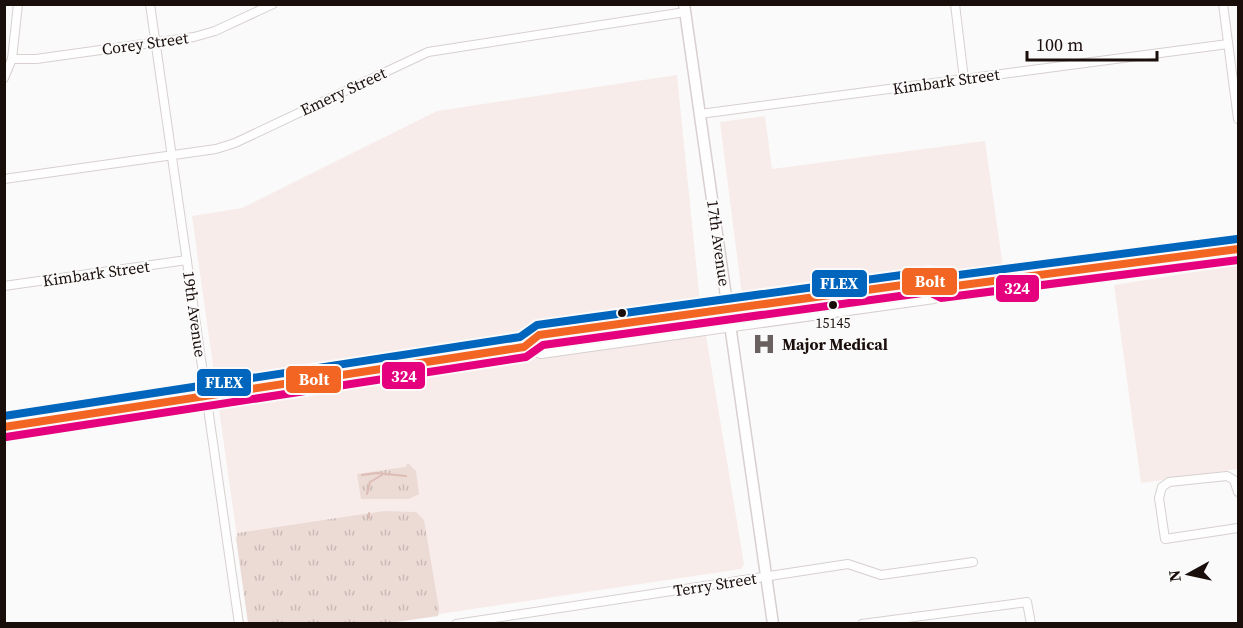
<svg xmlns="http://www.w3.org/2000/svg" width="1243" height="628" viewBox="0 0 1243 628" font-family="'Source Serif 4',serif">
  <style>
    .built { fill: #f7ecea }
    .grass { fill: url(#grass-tufts) }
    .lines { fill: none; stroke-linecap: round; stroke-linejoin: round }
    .stream { stroke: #ddbcb5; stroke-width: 2 }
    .minor-casing { stroke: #d7d0cf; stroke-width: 10 }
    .major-casing { stroke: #d7d0cf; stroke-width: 13 }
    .highway-casing { stroke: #d7d0cf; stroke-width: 14 }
    .minor { stroke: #fefefe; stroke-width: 8 }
    .major { stroke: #fefefe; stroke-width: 10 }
    .highway { stroke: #fefefe; stroke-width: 12 }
    .bus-1-casing { stroke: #fafafa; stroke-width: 12 }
    .bus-2-casing { stroke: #fafafa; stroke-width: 12 }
    .bus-3-casing { stroke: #fafafa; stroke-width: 12 }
    .bus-1 { stroke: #f26522; stroke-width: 8 }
    .bus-2 { stroke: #e5007d; stroke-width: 8 }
    .bus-3 { stroke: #0065bd; stroke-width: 8 }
    .bus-dot { fill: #1a0e0b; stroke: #fafafa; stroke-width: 2 }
    .labels { text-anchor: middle; stroke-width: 4.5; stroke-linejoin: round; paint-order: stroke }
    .bus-label { font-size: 14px; fill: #1a0e0b; stroke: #fafafa }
    .street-label { font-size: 16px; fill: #1a0e0b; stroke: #fafafa }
    .poi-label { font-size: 16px; font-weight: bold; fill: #1a0e0b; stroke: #fafafa; text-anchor: start }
    .line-badge { stroke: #fafafa; stroke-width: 2 }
    .badge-label { font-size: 16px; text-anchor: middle; font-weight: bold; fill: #fff }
  </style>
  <defs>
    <pattern id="grass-tufts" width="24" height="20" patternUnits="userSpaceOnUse" patternTransform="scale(1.5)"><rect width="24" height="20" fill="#ecdad5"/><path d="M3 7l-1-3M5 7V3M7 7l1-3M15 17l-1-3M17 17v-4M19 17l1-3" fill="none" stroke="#cabab6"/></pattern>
  </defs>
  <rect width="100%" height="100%" fill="#fafafa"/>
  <g class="built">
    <polygon points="677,75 699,293 744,564 741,569 379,623 249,623 192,216 242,208 437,111"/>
    <polygon points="765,116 772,169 985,141 1003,267 743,303 720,122"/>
    <polygon points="1238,265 1238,469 1141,483 1114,285"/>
  </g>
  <g class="grass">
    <polygon points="408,463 416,471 419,494 409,499 361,499 357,474 405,467"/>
    <polygon points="384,511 416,512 424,520 439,609 438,616 389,623 248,623 236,538 238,533"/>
  </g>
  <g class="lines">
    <g class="stream">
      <polyline points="362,475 377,473 406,476"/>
      <polyline points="367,494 370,482 382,475"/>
      <polyline points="369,518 369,513"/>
    </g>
    <g class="minor-casing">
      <g id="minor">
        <polyline points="150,4 239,624"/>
        <polyline points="955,4 964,79"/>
        <polyline points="1223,4 1238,119"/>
        <polyline points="12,59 36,59 194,37 215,31 273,4"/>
        <polyline points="4,78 12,59 18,4"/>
        <polyline points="700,114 1228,44"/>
        <polyline points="4,179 216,149 235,143 428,52 685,12"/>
        <polyline points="4,286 187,260"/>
        <polyline points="1238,492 1234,480 1227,476 1169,482 1162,487 1159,498 1165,539 1238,528"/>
        <polyline points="456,624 848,564 881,575 973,562"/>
        <polyline points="862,624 1027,602 1031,624"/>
      </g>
    </g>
    <g class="major-casing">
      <polyline id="major" points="684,4 773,624"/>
    </g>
    <g class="highway-casing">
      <g id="highway">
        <polyline points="524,347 541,352 548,351 934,297 940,288"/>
        <polyline points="4,427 505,350 524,347 539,335 728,307 932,281 940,288 1238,249"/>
      </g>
    </g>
    <use href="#minor" class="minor"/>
    <use href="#major" class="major"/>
    <use href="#highway" class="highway"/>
    <g class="bus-1-casing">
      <polyline id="bus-1" points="4,427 524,347 539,335 932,281 940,288 1238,249"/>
    </g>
    <g class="bus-2-casing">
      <polyline id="bus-2" points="6,437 526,357 543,345 929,292 941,298 1238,260"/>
    </g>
    <g class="bus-3-casing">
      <polyline id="bus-3" points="4,416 520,337 537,325 931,271 943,277 1237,239"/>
    </g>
    <use href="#bus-1" class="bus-1"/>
    <use href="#bus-2" class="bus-2"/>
    <use href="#bus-3" class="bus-3"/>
  </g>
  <defs>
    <g id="hospital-bare" transform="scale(1.8)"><path d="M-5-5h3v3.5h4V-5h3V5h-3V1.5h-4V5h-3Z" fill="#68615f" stroke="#fafafa" stroke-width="2.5" paint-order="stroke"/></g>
  </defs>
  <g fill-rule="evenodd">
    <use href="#hospital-bare" x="764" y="344"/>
  </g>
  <g class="bus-dot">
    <circle cx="833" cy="305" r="5"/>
    <circle cx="622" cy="313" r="5"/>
  </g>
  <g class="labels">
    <g class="bus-label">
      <text x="833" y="328">15145</text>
    </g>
    <g class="street-label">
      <text transform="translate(145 43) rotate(-8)" y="6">Corey Street</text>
      <text transform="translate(946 81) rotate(-8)" y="6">Kimbark Street</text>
      <text transform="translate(343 91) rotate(-25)" y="6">Emery Street</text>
      <text transform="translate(719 243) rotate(82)" y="6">17th Avenue</text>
      <text transform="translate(96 273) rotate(-8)" y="6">Kimbark Street</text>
      <text transform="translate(195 314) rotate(82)" y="6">19th Avenue</text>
      <text transform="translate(715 584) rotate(-9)" y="6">Terry Street</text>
    </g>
    <g class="poi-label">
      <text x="782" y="350">Major Medical</text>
    </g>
  </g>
  <g class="line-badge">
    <rect x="901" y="267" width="57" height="29" rx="6" fill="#f26522"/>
    <rect x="811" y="269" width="57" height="29" rx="6" fill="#0065bd"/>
    <rect x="995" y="274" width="45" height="29" rx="6" fill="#e5007d"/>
    <rect x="381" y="361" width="45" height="29" rx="6" fill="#e5007d"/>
    <rect x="285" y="365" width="57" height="29" rx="6" fill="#f26522"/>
    <rect x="196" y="368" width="56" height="29" rx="6" fill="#0065bd"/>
  </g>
  <g class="badge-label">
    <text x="930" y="287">Bolt</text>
    <text x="839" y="289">FLEX</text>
    <text x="1017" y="294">324</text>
    <text x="404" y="382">324</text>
    <text x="314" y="385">Bolt</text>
    <text x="224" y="388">FLEX</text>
  </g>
  <rect width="1243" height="628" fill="none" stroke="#1a0e0b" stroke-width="12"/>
  <g transform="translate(1189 574) rotate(262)" stroke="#fafafa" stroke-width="4.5" paint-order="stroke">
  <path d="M0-4.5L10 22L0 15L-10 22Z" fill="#1a0e0b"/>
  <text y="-9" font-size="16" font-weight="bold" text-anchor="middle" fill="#1a0e0b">N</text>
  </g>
  <path d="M1027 51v9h130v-9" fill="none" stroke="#1a0e0b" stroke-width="3"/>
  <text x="1036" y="51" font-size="18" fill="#1a0e0b" stroke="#fafafa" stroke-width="4.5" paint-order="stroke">100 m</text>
</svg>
